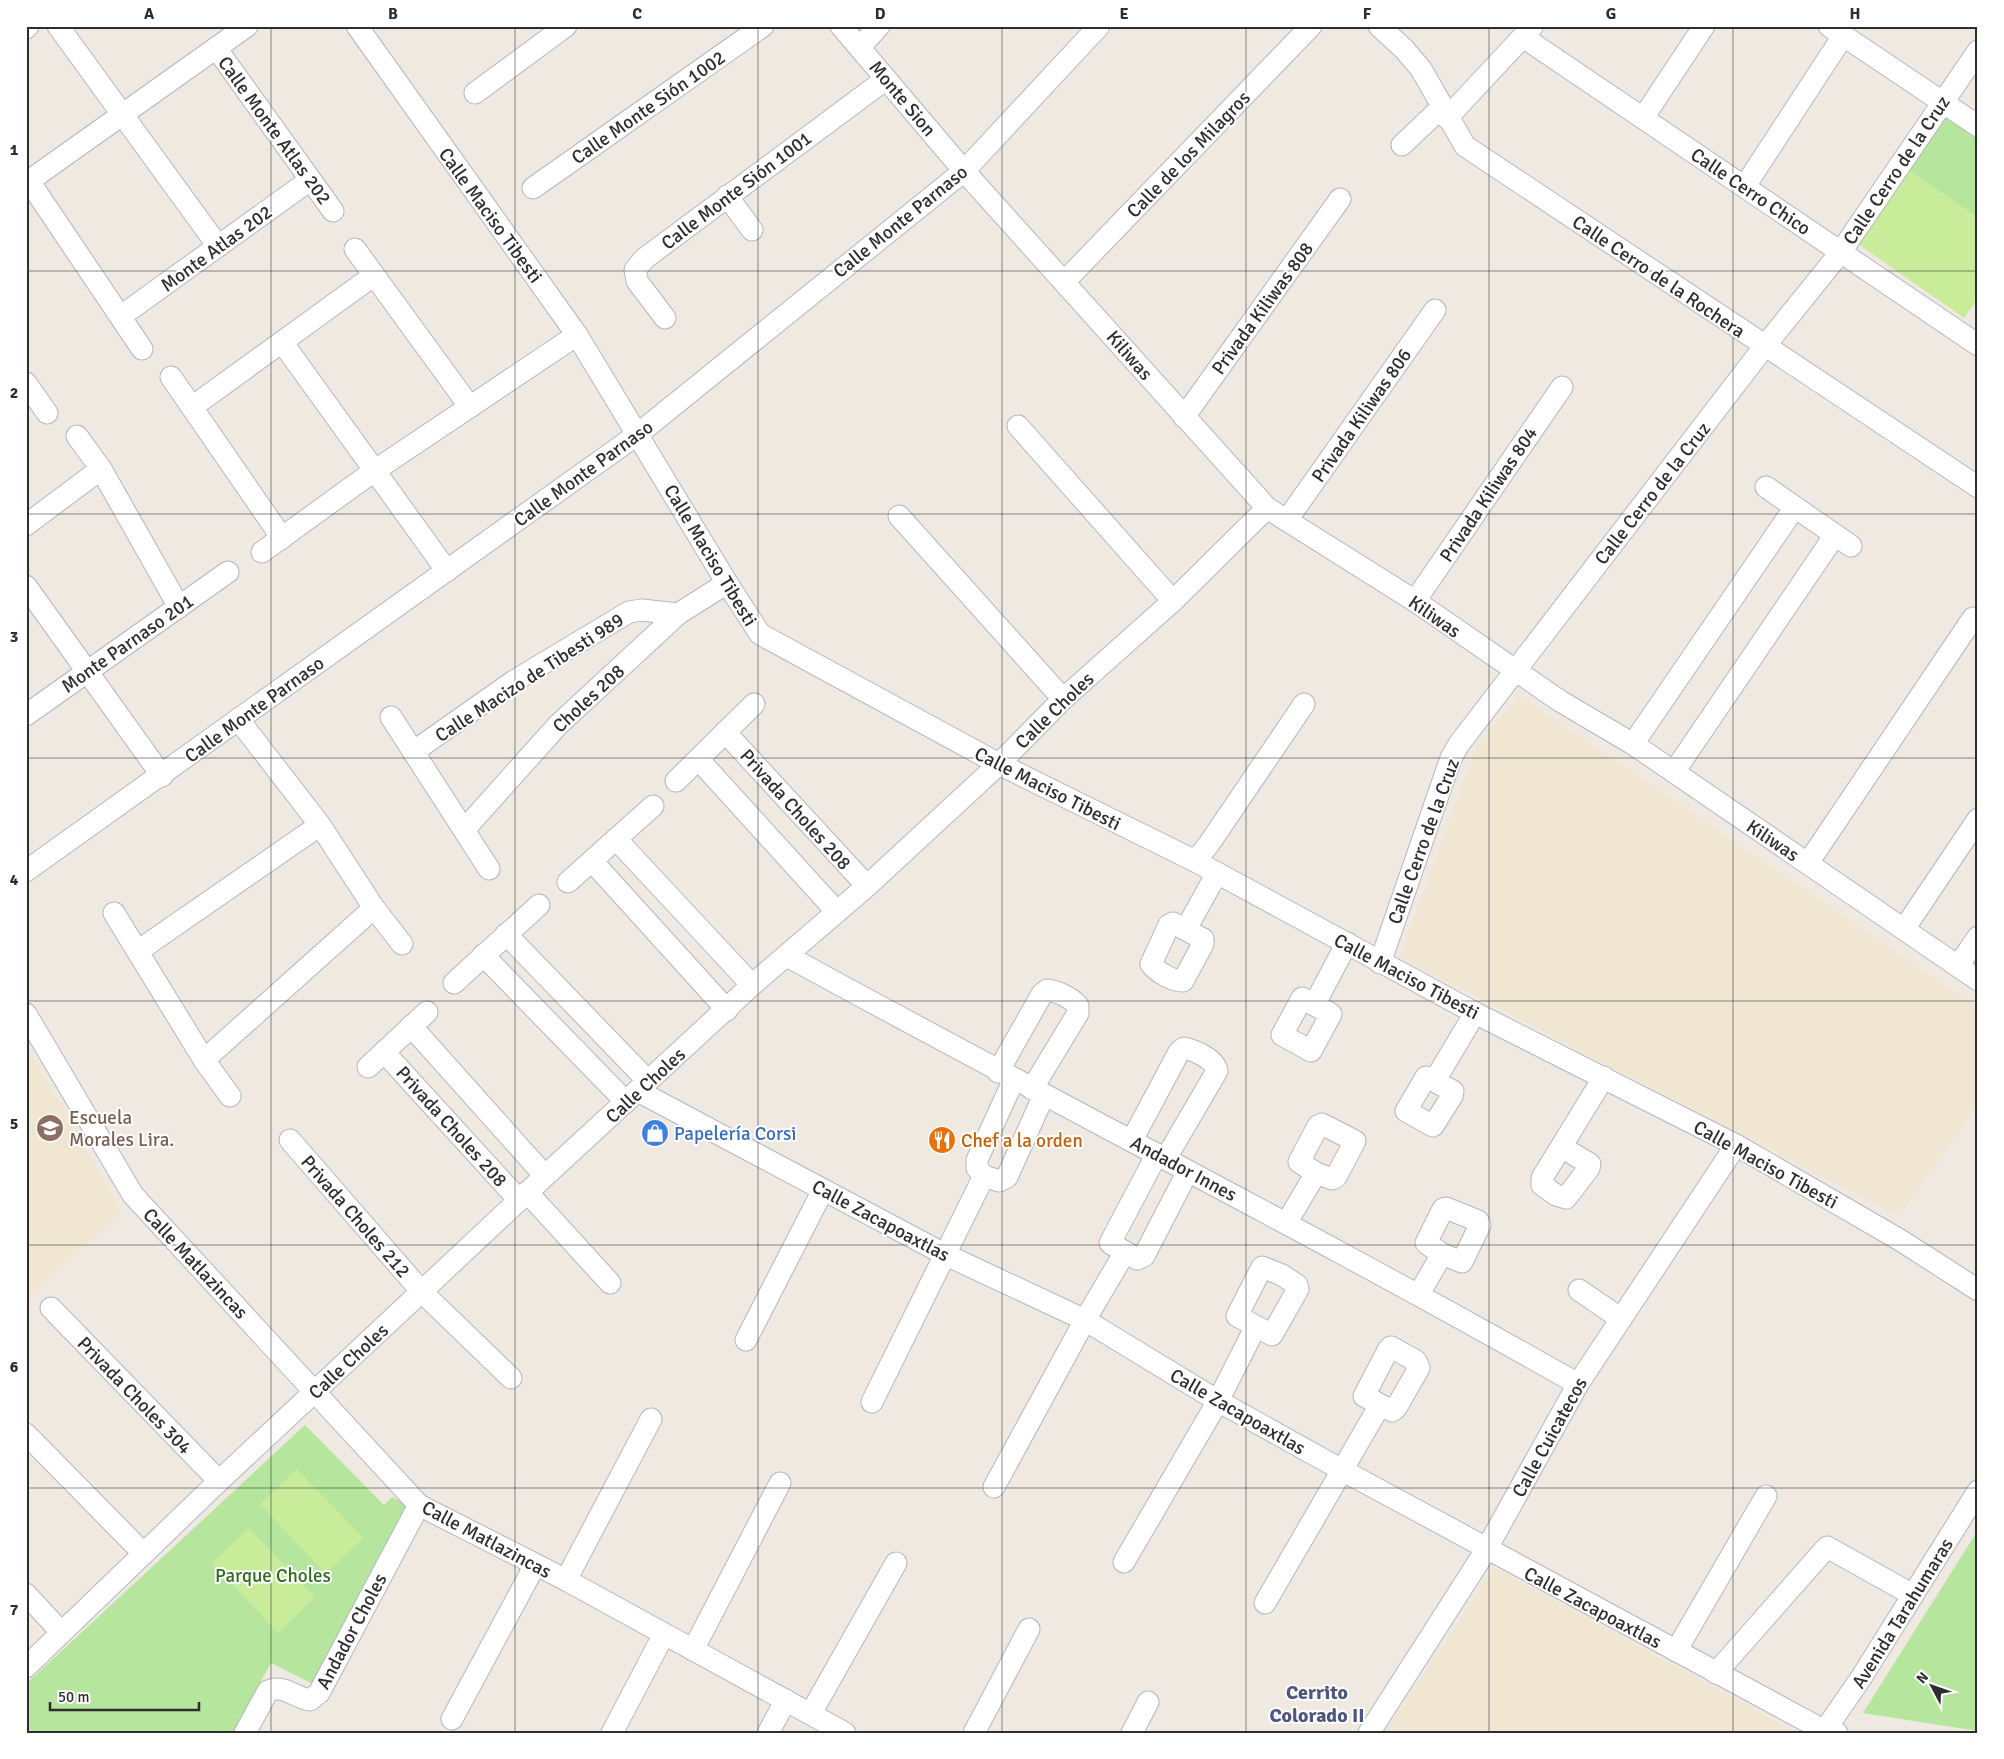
<svg xmlns="http://www.w3.org/2000/svg" width="2004" height="1759" viewBox="0 0 2004 1759" font-family="Signika,sans-serif">
  <style>
    .education { fill: #f0e6d1 }
    .green { fill: #b6e59e }
    .pitch { fill: #c9ec9a }
    .lines { fill: none; stroke-linecap: round; stroke-linejoin: round }
    .minor-casing { stroke: #b4b7c1; stroke-width: 23 }
    .minor { stroke: #fff; stroke-width: 21 }
    .grid { fill: none; stroke: #2e2e2e; stroke-width: 1; stroke-opacity: 0.55 }
    .labels { text-anchor: middle; stroke-width: 4; stroke-linejoin: round; paint-order: stroke }
    .street-label { font-size: 19px; fill: #2e2e2e; stroke: #fff }
    .education-label { font-size: 19px; fill: #785e54; stroke: #fff; text-anchor: start }
    .shop-label { font-size: 19px; fill: #366cbe; stroke: #fff; text-anchor: start }
    .food-label { font-size: 19px; fill: #c56008; stroke: #fff; text-anchor: start }
    .park-label { font-size: 19px; fill: #2c6e1b; stroke: #fff }
    .neighbourhood-label { font-size: 20px; font-weight: bold; fill: #4d5680; stroke: #fff }
    .neatline { fill: none; stroke: #2e2e2e; stroke-width: 2 }
    .grid-label { font-size: 16px; text-anchor: middle; font-weight: bold; fill: #2e2e2e }
  </style>
  <rect width="100%" height="100%" fill="#efe9e1"/>
  <g class="education">
    <polygon points="1519,695 1978,1008 1978,1104 1899,1216 1400,957 1477,746"/>
    <polygon points="26,1045 121,1211 26,1301"/>
    <polygon points="1495,1568 1690,1674 1797,1733 1384,1733"/>
  </g>
  <g class="green">
    <polygon points="1942,112 1978,136 1978,218 1902,166"/>
    <polygon points="305,1425 384,1505 392,1497 410,1506 313,1684 271,1663 233,1733 26,1733 26,1684"/>
    <polygon points="1978,1531 1978,1731 1863,1713 1973,1538"/>
  </g>
  <g class="pitch">
    <polygon points="1902,166 1978,218 1978,298 1964,318 1851,239"/>
    <polygon points="297,1469 363,1538 326,1574 260,1504"/>
    <polygon points="249,1528 315,1597 278,1633 212,1563"/>
  </g>
  <g class="lines">
    <g class="minor-casing">
      <g id="minor">
        <polyline points="58,26 218,246"/>
        <polyline points="357,26 577,335 727,583 760,634 999,764 1195,861 1475,1013 1736,1145 1900,1240 1978,1290"/>
        <polyline points="841,26 964,171 1267,508 1415,601 1560,701 1633,744 1978,980"/>
        <polyline points="1379,26 1404,49 1421,69 1465,146 1978,487"/>
        <polyline points="1829,26 1978,126"/>
        <polyline points="26,28 28,26"/>
        <polyline points="1523,37 1978,345"/>
        <polyline points="860,47 879,26"/>
        <polyline points="216,48 333,211"/>
        <polyline points="475,93 566,26"/>
        <polyline points="1447,118 1532,27"/>
        <polyline points="1643,118 1704,26"/>
        <polyline points="1402,145 1441,108"/>
        <polyline points="29,181 142,349"/>
        <polyline points="26,183 247,26"/>
        <polyline points="1745,186 1843,36"/>
        <polyline points="533,188 763,26"/>
        <polyline points="727,196 752,230"/>
        <polyline points="355,249 470,407"/>
        <polyline points="1065,281 1311,26"/>
        <polyline points="121,316 310,180"/>
        <polyline points="665,318 637,281 635,270 644,259 886,79"/>
        <polyline points="282,342 447,571"/>
        <polyline points="171,377 282,538"/>
        <polyline points="26,383 47,413"/>
        <polyline points="192,407 373,276"/>
        <polyline points="1184,417 1340,199"/>
        <polyline points="1018,426 1173,601"/>
        <polyline points="77,436 101,469 179,607"/>
        <polyline points="1766,487 1851,546"/>
        <polyline points="899,516 1063,699"/>
        <polyline points="1287,520 1435,310"/>
        <polyline points="26,525 101,469"/>
        <polyline points="262,552 374,471 577,335"/>
        <polyline points="26,586 162,776"/>
        <polyline points="1415,601 1562,387"/>
        <polyline points="26,715 228,572"/>
        <polyline points="391,717 489,869"/>
        <polyline points="238,719 320,825 374,908 402,944"/>
        <polyline points="725,732 867,886"/>
        <polyline points="1633,744 1795,507"/>
        <polyline points="413,752 514,681 629,612 642,610 678,614"/>
        <polyline points="699,760 837,912"/>
        <polyline points="1674,772 1835,535"/>
        <polyline points="676,781 754,704"/>
        <polyline points="464,830 558,725 678,614 727,583"/>
        <polyline points="616,839 752,985"/>
        <polyline points="592,861 727,1010"/>
        <polyline points="1195,861 1209,844 1304,704"/>
        <polyline points="1808,863 1973,618"/>
        <polyline points="26,871 638,434 964,171 1099,26"/>
        <polyline points="568,882 653,806"/>
        <polyline points="114,913 204,1060 230,1096"/>
        <path d="M1173,923l30,16v5l-20,37c-11,0 -26,-9 -32,-17l18,-39z"/>
        <polyline points="1186,929 1217,873"/>
        <polyline points="1904,929 1978,819"/>
        <polyline points="506,934 648,1081"/>
        <polyline points="138,951 320,825"/>
        <polyline points="483,955 626,1102"/>
        <path d="M787,956c263,144 530,280 791,428"/>
        <polyline points="1380,963 1451,758 1459,744 1764,347 1840,253 1978,51"/>
        <polyline points="1958,966 1978,937"/>
        <polyline points="454,983 539,905"/>
        <polygon points="1302,998 1331,1014 1311,1051 1282,1035"/>
        <polyline points="1314,1005 1347,943"/>
        <polyline points="26,1014 133,1195 419,1505 566,1580 845,1733"/>
        <polyline points="411,1026 545,1176"/>
        <polyline points="384,1052 519,1200"/>
        <polyline points="204,1060 374,908"/>
        <polyline points="368,1067 427,1012"/>
        <path d="M998,1072l44,-78 5,-4c10,1 25,8 31,16v7l-46,76"/>
        <polygon points="1426,1077 1453,1091 1452,1096 1433,1126 1406,1111"/>
        <polyline points="1014,1079 977,1160 977,1168 984,1176 999,1181 1007,1177 1044,1095"/>
        <polyline points="1435,1080 1475,1013"/>
        <polyline points="638,1091 944,1254 1085,1320 1218,1401 1342,1470 1825,1731 1837,1733"/>
        <polygon points="1322,1124 1355,1141 1336,1177 1332,1179 1316,1173 1299,1162 1318,1126"/>
        <polyline points="290,1140 422,1292 511,1378"/>
        <path d="M1132,1140l47,-88 5,-4c10,2 31,11 33,23l-51,87"/>
        <polyline points="1561,1147 1590,1164 1589,1168 1566,1198 1556,1195 1542,1185 1542,1178 1604,1077"/>
        <polyline points="1157,1154 1110,1243 1137,1259 1144,1256 1188,1171"/>
        <polyline points="527,1192 610,1283"/>
        <polygon points="1446,1208 1478,1221 1480,1225 1462,1262 1442,1254 1426,1243 1443,1209"/>
        <polyline points="1287,1222 1316,1173"/>
        <polygon points="1262,1267 1282,1275 1297,1285 1298,1289 1272,1335 1237,1316"/>
        <polyline points="1579,1290 1621,1319"/>
        <polyline points="1419,1294 1442,1254"/>
        <polyline points="51,1308 219,1481"/>
        <polyline points="746,1340 823,1190"/>
        <polygon points="1391,1347 1416,1361 1419,1368 1396,1408 1392,1411 1364,1396 1388,1350"/>
        <polyline points="872,1402 984,1176"/>
        <polyline points="26,1434 143,1553"/>
        <polyline points="994,1487 1085,1320 1125,1252"/>
        <polyline points="1124,1562 1218,1401 1255,1328"/>
        <polyline points="566,1580 651,1419"/>
        <polyline points="26,1594 61,1632"/>
        <polyline points="1265,1603 1380,1405"/>
        <polyline points="693,1650 780,1483"/>
        <polyline points="1676,1651 1766,1496"/>
        <polyline points="26,1667 219,1481 545,1176 752,985 867,886 999,764 1063,699 1173,601 1267,508"/>
        <polyline points="1716,1673 1827,1547 1913,1595"/>
        <polyline points="811,1713 896,1563"/>
        <polyline points="452,1719 535,1565"/>
        <path d="M245,1733l23,-42c16,-7 27,7 42,9l9,-7 100,-188"/>
        <polyline points="612,1733 664,1634"/>
        <polyline points="768,1733 786,1700"/>
        <polyline points="974,1733 1029,1629"/>
        <polyline points="1132,1733 1148,1702"/>
        <polyline points="1369,1733 1486,1550 1578,1384 1736,1145"/>
        <polyline points="1823,1733 1861,1678 1978,1491"/>
      </g>
    </g>
    <use href="#minor" class="minor"/>
  </g>
  <path class="grid" d="M271,26v1707M515,26v1707M758,26v1707M1002,26v1707M1246,26v1707M1489,26v1707M1733,26v1707M26,271h1952M26,514h1952M26,758h1952M26,1001h1952M26,1245h1952M26,1488h1952"/>
  <defs>
    <g id="school-disc" transform="scale(1.4375)"><circle r="9.5" fill="#8d6e63" stroke="#fff"/><path d="M0-5L7-2L0 1L-7-2ZM-4 1L0 2.5L4 1V4Q0 6-4 4Z" fill="#fff"/></g>
    <g id="shop-disc" transform="scale(1.4375)"><circle r="9.5" fill="#3f7fe0" stroke="#fff"/><path d="M-5-2.5h2.3a2.7 3.5 0 0 1 5.4 0H5L5.5 6h-11ZM-1.5-2.5h3a1.5 2.3 0 0 0-3 0Z" fill="#fff"/></g>
    <g id="restaurant-disc" transform="scale(1.4375)"><circle r="9.5" fill="#e8710a" stroke="#fff"/><path d="M-5-6h1v4h1v-4h1v4h1v-4h1v5L-1.5 .5V6h-2V.5L-5-1ZM5-6V6H3V1.5H1.5Q1.5-4 5-6Z" fill="#fff"/></g>
  </defs>
  <g fill-rule="evenodd">
    <use href="#school-disc" x="50" y="1128"/>
    <use href="#shop-disc" x="655" y="1133"/>
    <use href="#restaurant-disc" x="942" y="1140"/>
  </g>
  <g class="labels">
    <g class="street-label">
      <text transform="translate(903 98) rotate(50)" y="7">Monte Sion</text>
      <text transform="translate(648 107) rotate(-35)" y="7">Calle Monte Sión 1002</text>
      <text transform="translate(275 130) rotate(54)" y="7">Calle Monte Atlas 202</text>
      <text transform="translate(1188 154) rotate(-46)" y="7">Calle de los Milagros</text>
      <text transform="translate(1896 170) rotate(-56)" y="7">Calle Cerro de la Cruz</text>
      <text transform="translate(736 190) rotate(-37)" y="7">Calle Monte Sión 1001</text>
      <text transform="translate(1751 191) rotate(34)" y="7">Calle Cerro Chico</text>
      <text transform="translate(491 215) rotate(54)" y="7">Calle Maciso Tibesti</text>
      <text transform="translate(900 221) rotate(-39)" y="7">Calle Monte Parnaso</text>
      <text transform="translate(216 248) rotate(-36)" y="7">Monte Atlas 202</text>
      <text transform="translate(1659 276) rotate(34)" y="7">Calle Cerro de la Rochera</text>
      <text transform="translate(1262 308) rotate(-54)" y="7">Privada Kiliwas 808</text>
      <text transform="translate(1130 355) rotate(49)" y="7">Kiliwas</text>
      <text transform="translate(1361 415) rotate(-55)" y="7">Privada Kiliwas 806</text>
      <text transform="translate(583 473) rotate(-36)" y="7">Calle Monte Parnaso</text>
      <text transform="translate(1652 493) rotate(-52)" y="7">Calle Cerro de la Cruz</text>
      <text transform="translate(1488 494) rotate(-56)" y="7">Privada Kiliwas 804</text>
      <text transform="translate(711 555) rotate(59)" y="7">Calle Maciso Tibesti</text>
      <text transform="translate(1435 616) rotate(35)" y="7">Kiliwas</text>
      <text transform="translate(127 643) rotate(-35)" y="7">Monte Parnaso 201</text>
      <text transform="translate(529 677) rotate(-33)" y="7">Calle Macizo de Tibesti 989</text>
      <text transform="translate(588 698) rotate(-43)" y="7">Choles 208</text>
      <text transform="translate(254 709) rotate(-36)" y="7">Calle Monte Parnaso</text>
      <text transform="translate(1054 710) rotate(-44)" y="7">Calle Choles</text>
      <text transform="translate(1048 788) rotate(27)" y="7">Calle Maciso Tibesti</text>
      <text transform="translate(796 809) rotate(48)" y="7">Privada Choles 208</text>
      <text transform="translate(1773 840) rotate(34)" y="7">Kiliwas</text>
      <text transform="translate(1423 841) rotate(-70)" y="7">Calle Cerro de la Cruz</text>
      <text transform="translate(1407 976) rotate(28)" y="7">Calle Maciso Tibesti</text>
      <text transform="translate(645 1085) rotate(-43)" y="7">Calle Choles</text>
      <text transform="translate(452 1126) rotate(48)" y="7">Privada Choles 208</text>
      <text transform="translate(1766 1164) rotate(29)" y="7">Calle Maciso Tibesti</text>
      <text transform="translate(1184 1168) rotate(28)" y="7">Andador Innes</text>
      <text transform="translate(356 1216) rotate(49)" y="7">Privada Choles 212</text>
      <text transform="translate(881 1220) rotate(28)" y="7">Calle Zacapoaxtlas</text>
      <text transform="translate(196 1263) rotate(47)" y="7">Calle Matlazincas</text>
      <text transform="translate(348 1361) rotate(-43)" y="7">Calle Choles</text>
      <text transform="translate(135 1395) rotate(46)" y="7">Privada Choles 304</text>
      <text transform="translate(1238 1411) rotate(30)" y="7">Calle Zacapoaxtlas</text>
      <text transform="translate(1549 1437) rotate(-61)" y="7">Calle Cuicatecos</text>
      <text transform="translate(487 1539) rotate(28)" y="7">Calle Matlazincas</text>
      <text transform="translate(1593 1607) rotate(28)" y="7">Calle Zacapoaxtlas</text>
      <text transform="translate(1902 1613) rotate(-58)" y="7">Avenida Tarahumaras</text>
      <text transform="translate(351 1631) rotate(-62)" y="7">Andador Choles</text>
    </g>
    <g class="education-label">
      <text x="69" y="1124">Escuela<tspan x="69" dy="22">Morales Lira.</tspan></text>
    </g>
    <g class="shop-label">
      <text x="674" y="1140">Papelería Corsi</text>
    </g>
    <g class="food-label">
      <text x="961" y="1147">Chef a la orden</text>
    </g>
    <g class="park-label">
      <text x="273" y="1582">Parque Choles</text>
    </g>
    <g class="neighbourhood-label">
      <text x="1317" y="1699">Cerrito<tspan x="1317" dy="23">Colorado II</tspan></text>
    </g>
  </g>
  <rect width="2004" height="1759" fill="none" stroke="#ffffff" stroke-width="55"/>
  <g transform="translate(1932 1686) rotate(311)" stroke="#ffffff" stroke-width="4" paint-order="stroke">
  <path d="M0-4L9 19L0 12L-9 19Z" fill="#2e2e2e"/>
  <text y="-8" font-size="14" font-weight="bold" text-anchor="middle" fill="#2e2e2e">N</text>
  </g>
  <path d="M50 1702v8h149v-8" fill="none" stroke="#2e2e2e" stroke-width="2.5"/>
  <text x="58" y="1702" font-size="15" fill="#2e2e2e" stroke="#ffffff" stroke-width="4" paint-order="stroke">50 m</text>
  <rect x="28" y="28" width="1948" height="1704" class="neatline"/>
  <g class="grid-label">
    <text x="149" y="19">A</text>
    <text x="393" y="19">B</text>
    <text x="637" y="19">C</text>
    <text x="880" y="19">D</text>
    <text x="1124" y="19">E</text>
    <text x="1367" y="19">F</text>
    <text x="1611" y="19">G</text>
    <text x="1855" y="19">H</text>
    <text x="14" y="155">1</text>
    <text x="14" y="398">2</text>
    <text x="14" y="642">3</text>
    <text x="14" y="885">4</text>
    <text x="14" y="1129">5</text>
    <text x="14" y="1372">6</text>
    <text x="14" y="1615">7</text>
  </g>
</svg>
